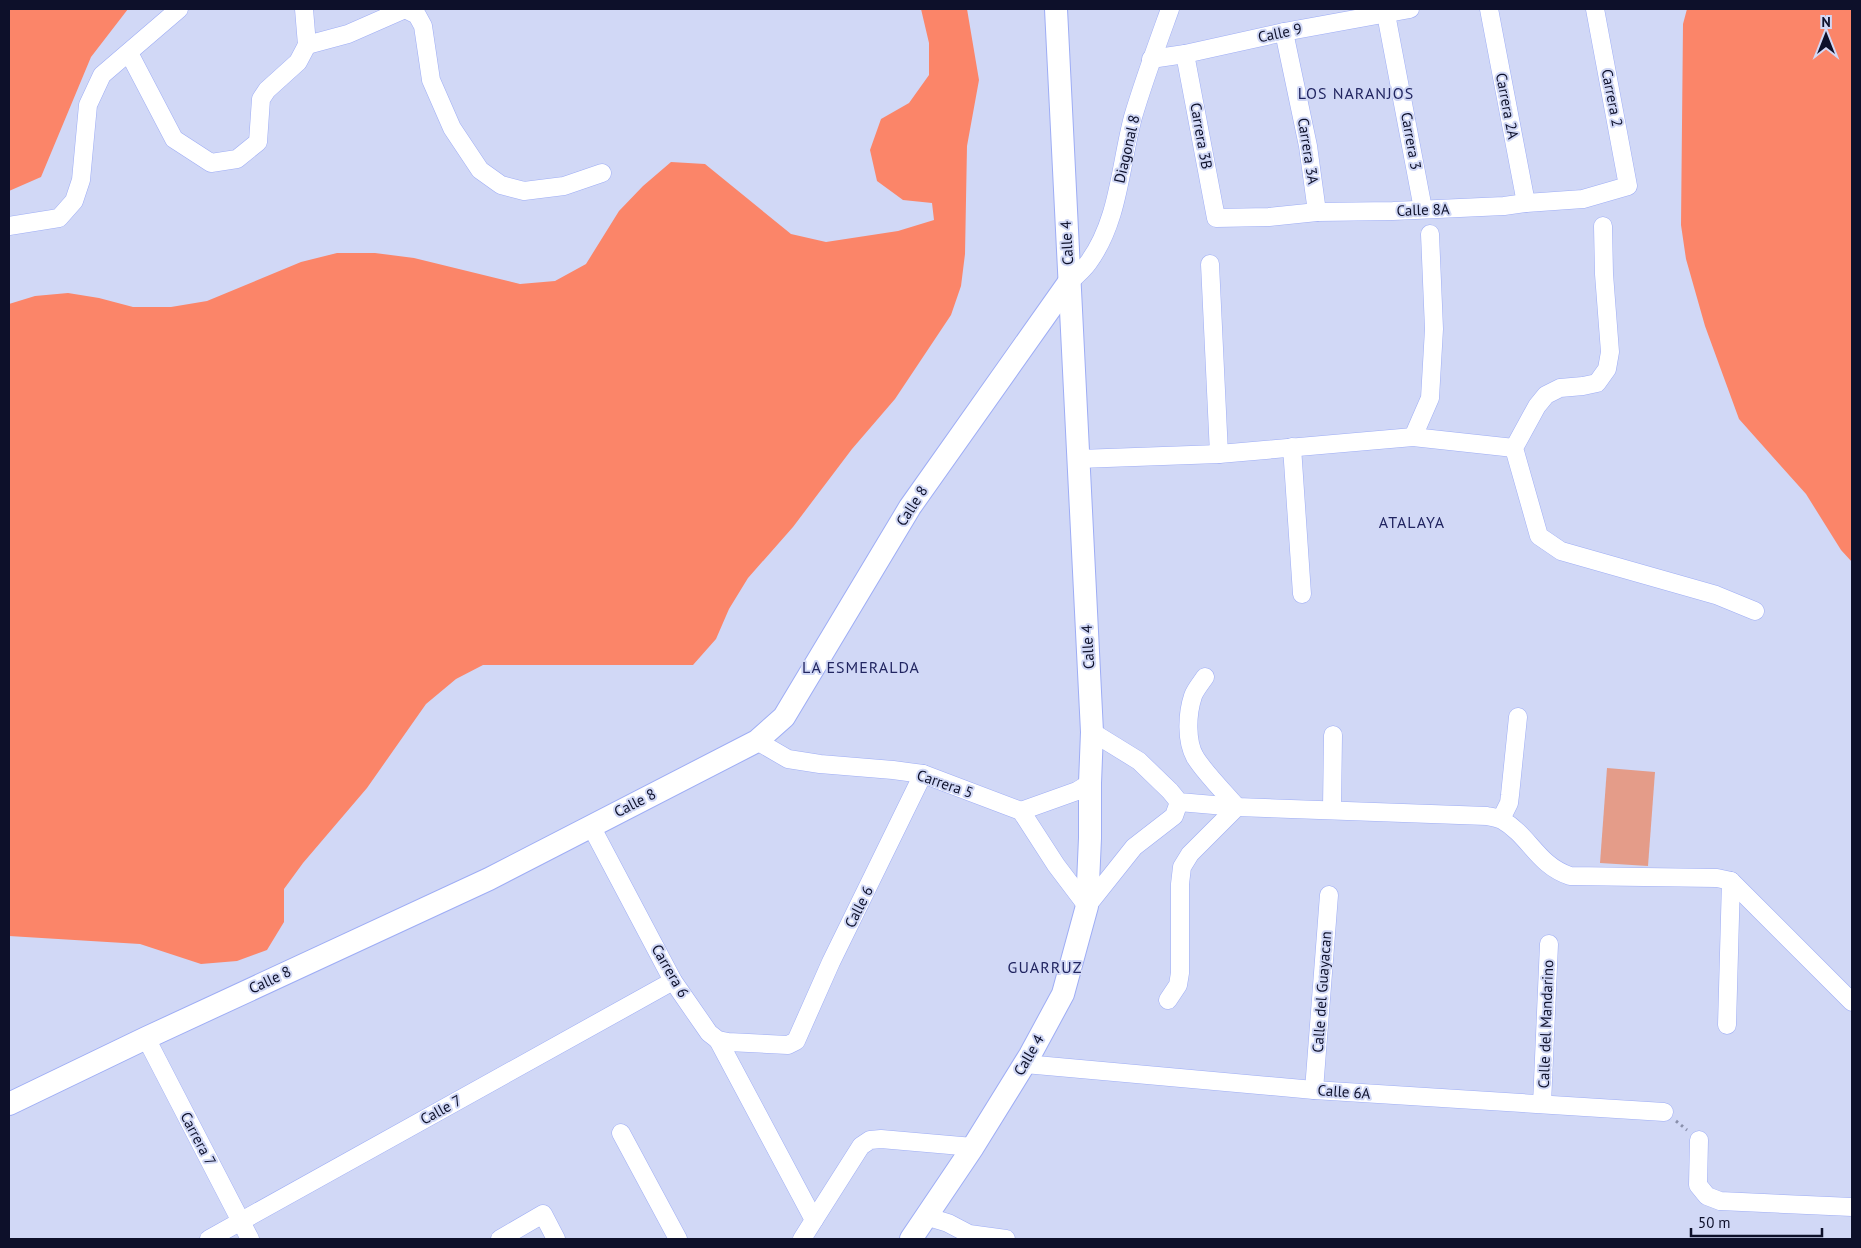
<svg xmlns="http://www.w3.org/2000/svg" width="1861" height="1248" viewBox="0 0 1861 1248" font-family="'PT Sans',sans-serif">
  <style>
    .green { fill: #e49c89 }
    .forest { fill: #fb8569 }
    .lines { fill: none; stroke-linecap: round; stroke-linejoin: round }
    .minor-casing { stroke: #9eadf5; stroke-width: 19 }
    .major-casing { stroke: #9eadf5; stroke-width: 24 }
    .path { stroke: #898fab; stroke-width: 3; stroke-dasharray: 2.5 4; stroke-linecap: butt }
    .minor { stroke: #fff; stroke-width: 18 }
    .major { stroke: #fff; stroke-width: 22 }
    .labels { text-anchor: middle; stroke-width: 4; stroke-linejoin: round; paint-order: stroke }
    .street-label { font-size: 15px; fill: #0d102a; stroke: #d1d8f6 }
    .neighbourhood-label { font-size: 16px; letter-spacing: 1px; fill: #212561; stroke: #d1d8f6 }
  </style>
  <rect width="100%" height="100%" fill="#d1d8f6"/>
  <polygon class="green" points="1607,768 1655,772 1648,866 1600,863"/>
  <g class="forest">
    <polygon points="9,9 128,9 91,57 41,177 9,191"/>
    <polygon points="921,9 967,9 979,80 967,146 965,254 961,286 951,315 895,399 852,449 793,527 748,578 729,609 716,639 693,665 483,665 456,679 426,704 367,788 303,863 284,889 284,922 267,950 237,961 201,964 140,944 9,936 9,304 35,296 68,293 99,298 133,307 171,307 207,301 301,262 337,253 375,253 414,258 520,284 555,281 586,264 619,211 643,186 671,162 705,164 791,234 826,242 898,231 934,220 932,203 903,200 877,181 870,150 881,119 909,103 929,75 929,43"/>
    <polygon points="1687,9 1852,9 1852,562 1841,550 1806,494 1739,419 1705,326 1686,259 1681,225 1683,24"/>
  </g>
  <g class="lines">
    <g class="minor-casing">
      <g id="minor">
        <polyline points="304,9 307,45 348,34 405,9 417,15 423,26 431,80 452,128 480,170 501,185 524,191 564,186 602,173"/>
        <polyline points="1489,9 1526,203"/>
        <polyline points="1386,14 1423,209"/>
        <polyline points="1284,32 1308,146 1317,212"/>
        <polyline points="129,53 174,139 211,163 237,159 258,142 261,99 267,90 298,62 307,45"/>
        <polyline points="1185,54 1216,218 1269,217 1317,212 1393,211 1504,206 1526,203 1583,199 1628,186 1595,9"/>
        <polyline points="1151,59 1185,54 1284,32 1410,9"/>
        <polyline points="9,226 59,218 74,201 81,180 88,105 102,75 179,9"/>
        <polyline points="1603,226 1604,274 1610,352 1607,369 1597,383 1583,386 1560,388 1546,395 1537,406 1514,448 1539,536 1561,551 1716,595 1755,611"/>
        <polyline points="1210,264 1219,454"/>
        <path d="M1069,282c7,-6 14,-12 19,-19 31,-42 32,-97 45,-146 11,-37 24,-72 37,-108"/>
        <polyline points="1413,437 1430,398 1434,329 1430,234"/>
        <polyline points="1292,447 1302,594"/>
        <polyline points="1079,459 1219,454 1413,437 1514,448"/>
        <path d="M1092,732l47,29 31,30 9,11 58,5 250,9c5,1 11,2 15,4 28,16 35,45 68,56l147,2 14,3 121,121"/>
        <polyline points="757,741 788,759 820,764 893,770 923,774 1021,811 1056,865 1087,906 1134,847 1174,816 1179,802"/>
        <polyline points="1332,809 1333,735"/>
        <polyline points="1021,811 1077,791 1090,783"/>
        <polyline points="1501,819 1509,803 1510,795 1518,717"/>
        <polyline points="591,826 673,981 709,1033 718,1040 728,1042 788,1045 796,1041 831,962 923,774"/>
        <path d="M1168,1000l10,-15 2,-12v-89l2,-17 8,-13 47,-47c-12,-14 -33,-35 -42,-50 -9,-16 -8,-43 -2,-61 2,-6 8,-13 12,-19"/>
        <polyline points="1727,1025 1731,881"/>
        <polyline points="146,1038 250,1239"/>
        <polyline points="718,1040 814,1220 802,1239"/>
        <polyline points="1025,1064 1314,1090 1664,1112"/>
        <polyline points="1314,1090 1329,895"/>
        <polyline points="1542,1104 1549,944"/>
        <polyline points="621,1133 678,1239"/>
        <polyline points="1699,1140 1698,1185 1707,1196 1720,1201 1852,1207"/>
        <polyline points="925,1216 948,1223 969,1234 1006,1239"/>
        <polyline points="814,1220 861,1146 870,1140 881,1139 973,1147"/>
        <polyline points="209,1239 673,981"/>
        <polyline points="500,1239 543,1214 556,1239"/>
      </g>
    </g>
    <g class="major-casing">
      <g id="major">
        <polyline points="9,1104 146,1038 489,879 757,741 784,717 910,507 1069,282"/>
        <polyline points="911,1239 973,1147 1030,1055 1063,994 1087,906 1090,838 1090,783 1092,732 1056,9"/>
      </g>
    </g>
    <polyline class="path" points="1676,1121 1687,1130"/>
    <use href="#minor" class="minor"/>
    <use href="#major" class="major"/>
  </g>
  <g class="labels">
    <g class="street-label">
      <text transform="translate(1280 33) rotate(-12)" y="5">Calle 9</text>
      <text transform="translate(1612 98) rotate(79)" y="5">Carrera 2</text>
      <text transform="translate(1507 106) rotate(79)" y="5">Carrera 2A</text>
      <text transform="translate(1201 136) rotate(80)" y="5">Carrera 3B</text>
      <text transform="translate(1411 141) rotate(80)" y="5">Carrera 3</text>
      <text transform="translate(1127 149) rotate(-77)" y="5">Diagonal 8</text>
      <text transform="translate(1308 151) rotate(81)" y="5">Carrera 3A</text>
      <text transform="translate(1423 210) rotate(-2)" y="5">Calle 8A</text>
      <text transform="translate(1067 243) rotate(-93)" y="5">Calle 4</text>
      <text transform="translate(912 506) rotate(-57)" y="5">Calle 8</text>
      <text transform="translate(1088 647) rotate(-93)" y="5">Calle 4</text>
      <text transform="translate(945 784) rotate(19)" y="5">Carrera 5</text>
      <text transform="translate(635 803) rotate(-27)" y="5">Calle 8</text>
      <text transform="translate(859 907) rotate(-63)" y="5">Calle 6</text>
      <text transform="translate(670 971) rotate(60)" y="5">Carrera 6</text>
      <text transform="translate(270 980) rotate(-25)" y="5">Calle 8</text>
      <text transform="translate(1322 992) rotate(-86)" y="5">Calle del Guayacan</text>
      <text transform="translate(1546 1024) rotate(-88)" y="5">Calle del Mandarino</text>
      <text transform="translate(1029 1055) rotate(-60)" y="5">Calle 4</text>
      <text transform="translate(1344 1092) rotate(4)" y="5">Calle 6A</text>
      <text transform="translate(441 1110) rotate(-29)" y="5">Calle 7</text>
      <text transform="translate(198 1139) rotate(62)" y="5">Carrera 7</text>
    </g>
    <g class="neighbourhood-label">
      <text x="1356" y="99">LOS NARANJOS</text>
      <text x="1412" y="528">ATALAYA</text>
      <text x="861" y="673">LA ESMERALDA</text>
      <text x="1045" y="973">GUARRUZ</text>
    </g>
  </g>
  <rect width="1861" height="1248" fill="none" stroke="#0d102a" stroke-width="20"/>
  <g transform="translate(1826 35)" stroke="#d1d8f6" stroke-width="4" paint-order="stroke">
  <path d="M0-4L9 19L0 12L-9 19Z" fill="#0d102a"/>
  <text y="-8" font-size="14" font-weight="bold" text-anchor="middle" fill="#0d102a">N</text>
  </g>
  <path d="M1691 1228v8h131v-8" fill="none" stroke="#0d102a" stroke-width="2.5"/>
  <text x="1698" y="1228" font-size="15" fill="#0d102a" stroke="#d1d8f6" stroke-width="4" paint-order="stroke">50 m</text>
</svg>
